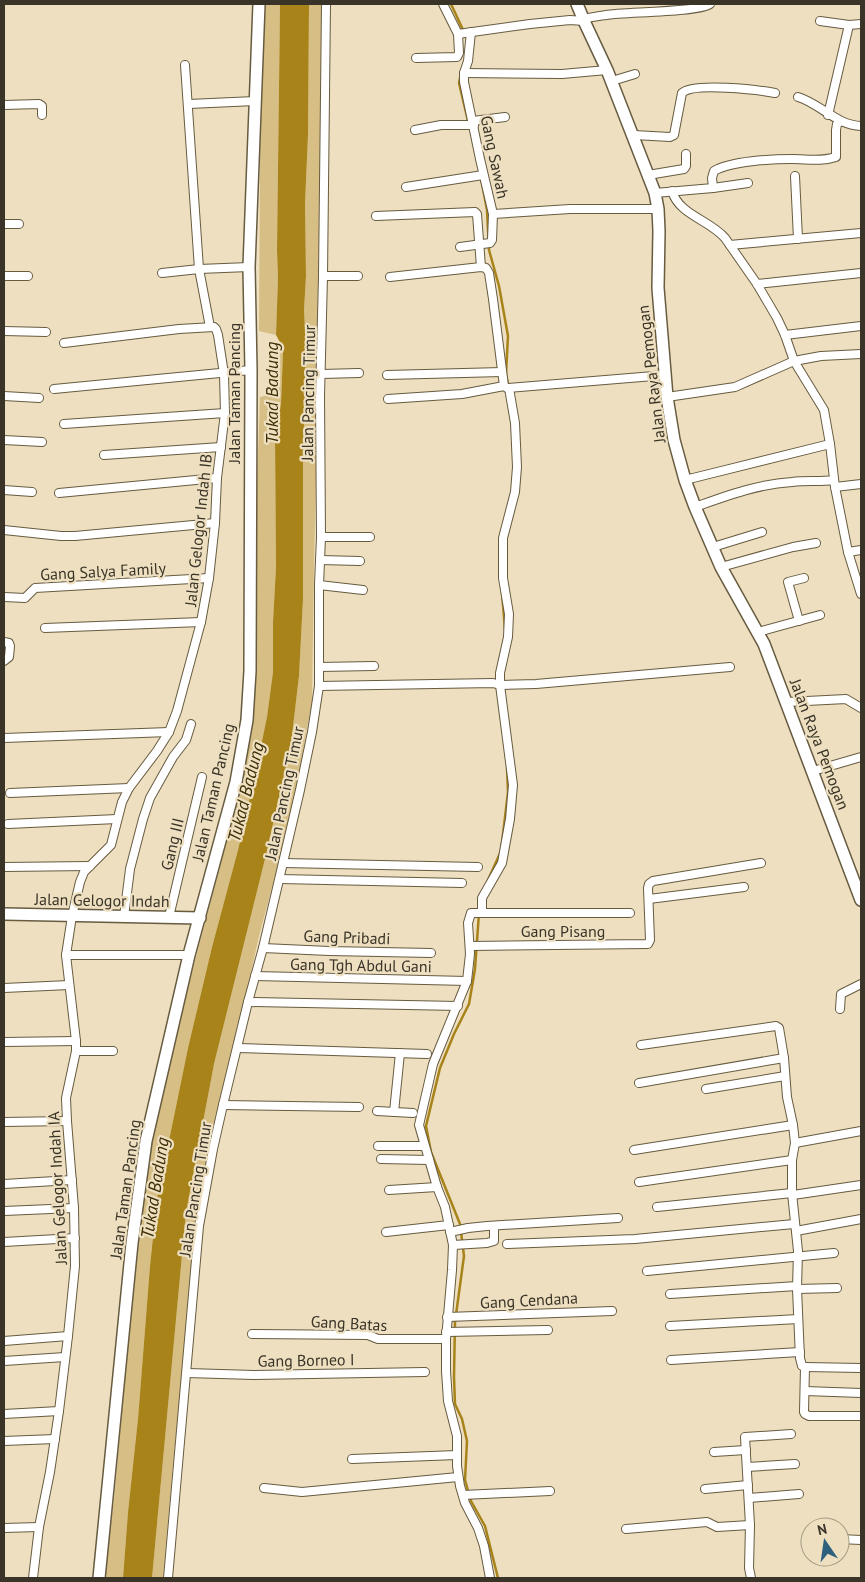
<svg xmlns="http://www.w3.org/2000/svg" width="865" height="1582" viewBox="0 0 865 1582" font-family="'PT Sans',sans-serif">
  <style>
    .green { fill: #d6be85 }
    .water { fill: #a78319 }
    .lines { fill: none; stroke-linecap: round; stroke-linejoin: round }
    .stream { stroke: #a78319; stroke-width: 2.5 }
    .street-casing { stroke: #675b40; stroke-width: 10 }
    .secondary-casing { stroke: #675b40; stroke-width: 14 }
    .street { stroke: #fff; stroke-width: 8 }
    .secondary { stroke: #fff; stroke-width: 11 }
    .labels { text-anchor: middle; stroke-width: 4.5; stroke-linejoin: round; paint-order: stroke }
    .street-label { font-size: 16px; fill: #393427; stroke: #eddfc0 }
    .water-label { font-size: 18px; font-style: italic; fill: #3e2e04; stroke: #eddfc0 }
  </style>
  <rect width="100%" height="100%" fill="#eddfc0"/>
  <g class="green">
    <polygon points="261,4 280,4 277,250 278,278 276,335 259,331"/>
    <polygon points="309,4 323,4 322,95 316,376 316,480 314,565 312,702 291,815 258,940 245,1000 208,1147 198,1217 173,1464 163,1578 152,1578 186,1212 214,1064 265,859 291,744 299,676 303,599 303,460 306,348 304,310 306,276 305,204 308,135"/>
    <path d="M279,352h4l-2,51 -6,31 1,133 -3,55v50l-6,45 -11,53 -18,80 -26,97 -24,101 -31,151 -7,67 -12,153 -10,93 -5,66h-20l11,-77 25,-281 8,-60 31,-135 41,-155 15,-68 20,-123 2,-66 -1,-71 5,-145c4,-1 9,-2 12,-5 7,-6 1,-28 2,-37z"/>
  </g>
  <polygon class="water" points="280,4 309,4 308,135 305,204 306,276 304,310 306,348 303,460 303,599 299,676 291,744 265,859 214,1064 186,1212 152,1578 123,1578 128,1512 138,1419 150,1266 157,1199 188,1048 212,947 238,850 256,770 267,717 273,672 273,622 276,567 275,434 281,403 283,352 283,348 276,335 278,278 277,250"/>
  <g class="lines">
    <g class="stream">
      <polyline points="451,4 464,32"/>
      <polyline points="461,73 459,83 468,121"/>
      <polyline points="481,178 487,210 489,250 499,286 508,336 506,374 508,384"/>
      <polyline points="502,593 505,629"/>
      <polyline points="488,880 501,851 508,792 507,768"/>
      <polyline points="479,913 475,969 469,1004 454,1034 440,1068 426,1126 431,1152 460,1224 464,1256 455,1322 454,1377 455,1404 462,1419 467,1441 465,1480 471,1501 485,1526 498,1578"/>
    </g>
    <g class="street-casing">
      <g id="street">
        <polyline points="443,4 458,34"/>
        <path d="M583,19c8,-2 16,-3 23,-4 19,-3 94,-3 104,-11"/>
        <polyline points="820,21 849,25 861,24"/>
        <polyline points="416,58 457,57 459,53 458,34 530,24 570,20 584,21"/>
        <polyline points="185,65 199,269 210,327"/>
        <polyline points="464,73 562,74 607,70"/>
        <polyline points="612,81 635,74"/>
        <path d="M798,97c23,7 38,28 63,29"/>
        <polyline points="189,104 255,101"/>
        <polyline points="4,105 39,104 42,106 42,115"/>
        <polyline points="828,115 849,25"/>
        <polyline points="473,121 505,117"/>
        <polyline points="415,130 441,125 474,125"/>
        <path d="M634,135l36,2 4,-2 8,-42c11,-11 77,-3 93,0"/>
        <polyline points="648,175 684,169 686,166 686,154"/>
        <polyline points="795,176 798,239"/>
        <polyline points="406,187 483,175"/>
        <polyline points="713,188 748,183"/>
        <path d="M672,191c7,24 38,29 53,47l32,46 20,34 8,17 9,26 30,49 6,34 5,43 13,65 13,42"/>
        <path d="M655,193l58,-5 -1,-10 2,-7c17,-10 58,-12 78,-12 15,0 29,3 44,-2v-27l1,-6 3,-2"/>
        <polyline points="493,214 570,209 658,209"/>
        <polyline points="376,216 475,212 477,214 481,267"/>
        <polyline points="4,224 19,224"/>
        <polyline points="730,245 861,233"/>
        <polyline points="460,247 490,243 492,240 493,214 480,159 464,82 464,73 468,61 471,32"/>
        <polyline points="162,273 199,269 249,267"/>
        <polyline points="4,276 28,276"/>
        <polyline points="323,276 358,276"/>
        <polyline points="390,277 481,267 486,268 489,273 493,299 504,386"/>
        <polyline points="757,284 861,273"/>
        <polyline points="4,331 46,332"/>
        <polyline points="785,335 861,326"/>
        <polyline points="321,374 359,373"/>
        <polyline points="387,375 502,372"/>
        <polyline points="54,389 251,370"/>
        <polyline points="4,396 39,398"/>
        <polyline points="667,397 735,387 794,361 821,356 861,354"/>
        <polyline points="388,399 462,394 504,386 507,388 666,375"/>
        <polyline points="64,424 225,413"/>
        <polyline points="4,440 42,442"/>
        <polyline points="104,455 221,447"/>
        <polyline points="685,480 830,444"/>
        <polyline points="835,487 861,484"/>
        <polyline points="4,490 32,492"/>
        <polyline points="59,493 217,478"/>
        <path d="M695,507c31,-11 63,-23 97,-25 14,-2 28,0 42,-2"/>
        <polyline points="4,530 61,536 75,536 215,523"/>
        <polyline points="321,537 370,537"/>
        <polyline points="713,547 762,532"/>
        <polyline points="848,552 861,550"/>
        <polyline points="320,560 360,561"/>
        <polyline points="721,567 793,547 816,543"/>
        <polyline points="319,585 363,590"/>
        <polyline points="4,597 25,598 35,588 209,578"/>
        <polyline points="799,621 788,582 804,578"/>
        <polyline points="45,628 201,622"/>
        <polyline points="758,632 820,615"/>
        <polyline points="4,642 9,643 10,646 9,657 4,661"/>
        <polyline points="319,667 374,666"/>
        <polyline points="319,686 493,683 500,685 536,684 730,667"/>
        <polyline points="787,702 846,699 861,708"/>
        <polyline points="4,738 169,732"/>
        <polyline points="813,771 861,757"/>
        <polyline points="10,793 129,788"/>
        <polyline points="8,824 117,819"/>
        <polyline points="283,863 478,867"/>
        <polyline points="4,867 90,866"/>
        <polyline points="280,879 462,883"/>
        <polyline points="649,899 744,887"/>
        <polyline points="482,913 482,898 502,863 510,819 513,785 500,685 500,673 508,637 509,614 503,578 503,538 515,492 517,467 515,423 509,388"/>
        <polyline points="124,917 130,869 143,819 150,798 173,757 186,740 191,724"/>
        <polyline points="169,917 202,777"/>
        <polyline points="470,946 648,944 650,940 648,888 649,884 653,881 761,863"/>
        <polyline points="263,948 329,951 431,953"/>
        <polyline points="66,955 189,955"/>
        <polyline points="255,976 467,981"/>
        <polyline points="4,988 69,985"/>
        <polyline points="248,1002 458,1006"/>
        <polyline points="840,1009 841,994 861,984"/>
        <polyline points="4,1042 76,1041"/>
        <polyline points="641,1045 776,1026 779,1028 784,1058 787,1097 793,1125 795,1143 792,1160 792,1193 798,1251 797,1289 800,1358 802,1366 805,1367 804,1412 805,1414 809,1416 861,1416"/>
        <polyline points="237,1048 427,1054"/>
        <polyline points="76,1051 113,1051"/>
        <polyline points="639,1083 784,1058"/>
        <polyline points="706,1089 785,1076"/>
        <polyline points="223,1105 359,1107"/>
        <polyline points="377,1111 413,1113"/>
        <polyline points="394,1112 400,1053"/>
        <polyline points="4,1122 67,1121"/>
        <polyline points="795,1143 861,1131"/>
        <polyline points="378,1146 424,1146"/>
        <polyline points="634,1150 793,1125"/>
        <polyline points="381,1159 429,1160"/>
        <polyline points="639,1182 792,1160"/>
        <polyline points="4,1184 72,1180"/>
        <polyline points="389,1190 437,1187"/>
        <polyline points="793,1195 861,1185"/>
        <polyline points="657,1207 792,1193"/>
        <polyline points="4,1211 74,1208"/>
        <polyline points="796,1231 861,1219"/>
        <polyline points="386,1232 449,1225"/>
        <polyline points="450,1232 468,1228 487,1226 618,1218"/>
        <polyline points="4,1242 75,1238"/>
        <polyline points="507,1244 635,1239 794,1224"/>
        <polyline points="453,1245 487,1243 494,1241 494,1226"/>
        <polyline points="647,1271 834,1253"/>
        <polyline points="797,1289 837,1288"/>
        <polyline points="670,1294 797,1286"/>
        <polyline points="447,1317 612,1311"/>
        <polyline points="670,1326 798,1319"/>
        <polyline points="446,1332 548,1330"/>
        <polyline points="252,1334 368,1335 378,1339 446,1339"/>
        <polyline points="4,1341 68,1336"/>
        <polyline points="671,1360 800,1352"/>
        <polyline points="4,1361 65,1357"/>
        <polyline points="805,1367 861,1368"/>
        <polyline points="187,1373 254,1375 425,1372"/>
        <polyline points="805,1391 861,1393"/>
        <polyline points="4,1414 59,1411"/>
        <polyline points="4,1441 55,1439"/>
        <polyline points="714,1452 746,1450"/>
        <polyline points="352,1459 457,1455"/>
        <polyline points="747,1467 795,1464"/>
        <polyline points="264,1488 302,1492 458,1477"/>
        <polyline points="705,1489 748,1485"/>
        <polyline points="463,1495 550,1491"/>
        <polyline points="749,1498 799,1494"/>
        <polyline points="4,1528 39,1527"/>
        <polyline points="626,1529 707,1522 717,1527 750,1525"/>
        <polyline points="840,1539 861,1540"/>
        <polyline points="33,1578 39,1527 50,1472 59,1411 68,1336 75,1266 74,1208 67,1121 66,1098 76,1051 76,1041 66,955 72,916 80,882 84,872 111,845 122,802 129,788 157,751 169,732 177,711 201,622 209,578 215,523 217,478 225,413 224,374 218,335 216,329 214,327 179,329 64,343"/>
        <polyline points="168,1578 199,1226 213,1149 223,1105 248,1002 263,948 300,790 312,732 319,686 319,585 321,537 320,396 323,276 326,4"/>
        <polyline points="490,1578 484,1546 478,1528 465,1503 460,1486 457,1466 457,1436 448,1401 446,1371 446,1339 452,1270 453,1245 445,1207 437,1187 419,1125 433,1064 467,981 470,954 468,923 471,913 630,913"/>
        <polyline points="751,1578 749,1568 750,1525 745,1437 791,1434"/>
      </g>
    </g>
    <g class="secondary-casing">
      <g id="secondary">
        <polyline points="577,4 584,21 607,70 655,193 658,209 659,231 658,288 667,397 674,440 685,480 695,507 721,567 764,644 861,900"/>
        <polyline points="4,914 200,918"/>
        <polyline points="99,1578 132,1243 146,1141 189,955 236,782 247,720 250,671 251,370 249,267 259,4"/>
      </g>
    </g>
    <use href="#street" class="street"/>
    <use href="#secondary" class="secondary"/>
  </g>
  <g class="labels">
    <g class="street-label">
      <text transform="translate(495 157) rotate(78)" y="6">Gang Sawah</text>
      <text transform="translate(651 374) rotate(-97)" y="6">Jalan Raya Pemogan</text>
      <text transform="translate(234 393) rotate(-90)" y="6">Jalan Taman Pancing</text>
      <text transform="translate(308 393) rotate(-89)" y="6">Jalan Pancing Timur</text>
      <text transform="translate(198 530) rotate(-84)" y="6">Jalan Gelogor Indah IB</text>
      <text transform="translate(103 571) rotate(-3)" y="6">Gang Salya Family</text>
      <text transform="translate(820 744) rotate(69)" y="6">Jalan Raya Pemogan</text>
      <text transform="translate(213 792) rotate(-77)" y="6">Jalan Taman Pancing</text>
      <text transform="translate(284 793) rotate(-78)" y="6">Jalan Pancing Timur</text>
      <text transform="translate(172 844) rotate(-77)" y="6">Gang III</text>
      <text transform="translate(102 900) rotate(1)" y="6">Jalan Gelogor Indah</text>
      <text x="563" y="937">Gang Pisang</text>
      <text transform="translate(347 937) rotate(2)" y="6">Gang Pribadi</text>
      <text transform="translate(361 965) rotate(1)" y="6">Gang Tgh Abdul Gani</text>
      <text transform="translate(57 1188) rotate(-93)" y="6">Jalan Gelogor Indah IA</text>
      <text transform="translate(125 1189) rotate(-82)" y="6">Jalan Taman Pancing</text>
      <text transform="translate(195 1189) rotate(-81)" y="6">Jalan Pancing Timur</text>
      <text transform="translate(529 1300) rotate(-3)" y="6">Gang Cendana</text>
      <text transform="translate(349 1323) rotate(3)" y="6">Gang Batas</text>
      <text transform="translate(306 1360) rotate(-1)" y="6">Gang Borneo I</text>
    </g>
    <g class="water-label">
      <text transform="translate(272 393) rotate(-90)" y="6">Tukad Badung</text>
      <text transform="translate(246 792) rotate(-76)" y="6">Tukad Badung</text>
      <text transform="translate(155 1188) rotate(-81)" y="6">Tukad Badung</text>
    </g>
  </g>
  <rect width="865" height="1582" fill="none" stroke="#393427" stroke-width="10"/>
  <g transform="translate(825 1542) rotate(347)"><circle r="24" fill="#eddfc0" stroke="#a59b83"/>
  <path d="M0-4L9 19L0 12L-9 19Z" fill="#2f607e"/>
  <text y="-8" font-size="14" font-weight="bold" text-anchor="middle" fill="#393427">N</text>
  </g>
</svg>
